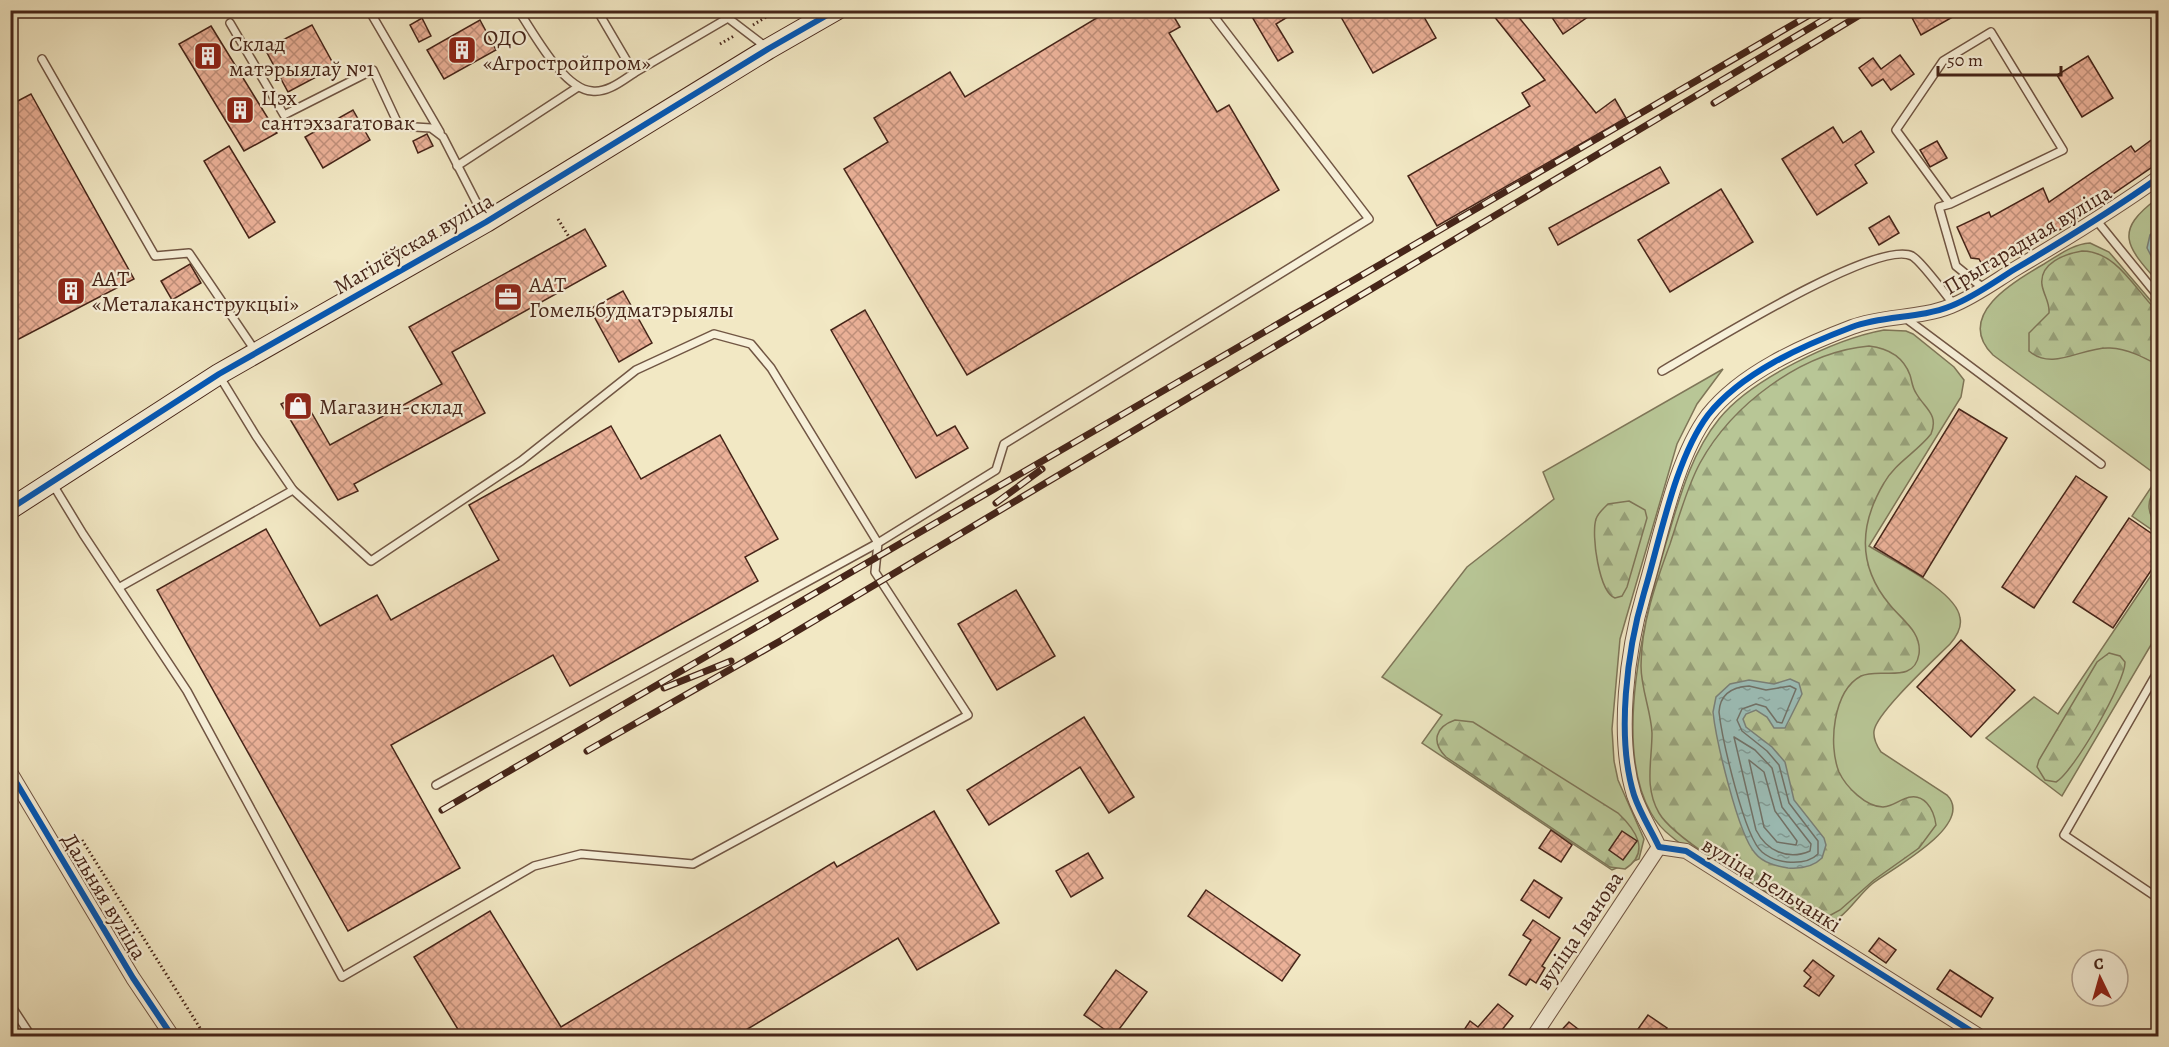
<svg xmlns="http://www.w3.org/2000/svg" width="2169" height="1047" viewBox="0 0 2169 1047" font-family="Alegreya,serif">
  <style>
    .green { fill: #b8c696; stroke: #7f7658; stroke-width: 1.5 }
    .forest { fill: url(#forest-firs); stroke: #7f7658; stroke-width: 1.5 }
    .water { fill: url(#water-ripples); stroke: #7a8179; stroke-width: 1.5 }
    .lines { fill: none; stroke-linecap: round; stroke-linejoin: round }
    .shore { stroke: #717269; stroke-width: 1.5 }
    .building { fill: url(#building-cross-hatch); stroke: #462519; stroke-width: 1.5 }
    .lane-casing { stroke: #715644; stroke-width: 10 }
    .street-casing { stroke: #715644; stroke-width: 16 }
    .secondary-casing { stroke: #462519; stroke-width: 22 }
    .path { stroke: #462519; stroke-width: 3; stroke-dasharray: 1.5 3; stroke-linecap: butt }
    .lane { stroke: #f7f0d9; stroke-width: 7 }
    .street { stroke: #f7f0d9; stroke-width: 14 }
    .secondary { stroke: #f7f0d9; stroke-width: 20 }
    .rail-casing { stroke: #462519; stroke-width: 7 }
    .rail { stroke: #f7f0d9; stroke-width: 4.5; stroke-dasharray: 14; stroke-linecap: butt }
    .cycleway-casing { stroke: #f7f0d9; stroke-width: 10 }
    .cycleway { stroke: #0057b8; stroke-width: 6 }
    .labels { text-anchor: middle; stroke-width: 4.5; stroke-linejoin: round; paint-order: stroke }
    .poi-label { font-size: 22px; fill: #462519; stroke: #f7f0d9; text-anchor: start }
    .street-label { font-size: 22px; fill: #462519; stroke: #f7f0d9 }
  </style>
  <defs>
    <pattern id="forest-firs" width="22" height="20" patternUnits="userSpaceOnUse" patternTransform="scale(1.5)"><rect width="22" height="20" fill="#b8c696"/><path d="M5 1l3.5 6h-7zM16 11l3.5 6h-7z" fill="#97a17a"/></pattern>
    <pattern id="water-ripples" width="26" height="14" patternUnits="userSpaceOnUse" patternTransform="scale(1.5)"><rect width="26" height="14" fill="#9cbfb9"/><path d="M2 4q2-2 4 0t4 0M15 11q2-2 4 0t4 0" fill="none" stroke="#819b96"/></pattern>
    <pattern id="building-cross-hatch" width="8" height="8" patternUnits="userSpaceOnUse" patternTransform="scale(1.5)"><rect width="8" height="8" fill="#ebb198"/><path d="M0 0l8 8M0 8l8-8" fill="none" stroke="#c0907b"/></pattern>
  </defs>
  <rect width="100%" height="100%" fill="#f2e8c4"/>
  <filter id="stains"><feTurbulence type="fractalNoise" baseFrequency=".00333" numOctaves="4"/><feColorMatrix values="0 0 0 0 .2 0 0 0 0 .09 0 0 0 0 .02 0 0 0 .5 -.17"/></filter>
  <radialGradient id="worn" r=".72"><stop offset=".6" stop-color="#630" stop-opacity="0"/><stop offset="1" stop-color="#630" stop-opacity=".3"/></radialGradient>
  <g class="green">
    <path d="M2158,198v84c-32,-36 -45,-51 0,-84z"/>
    <path d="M2090,243l19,9 49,57v167l-165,-121c-39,-39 21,-74 51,-91 15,-9 29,-20 46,-21z"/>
    <path d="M1884,330l22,1 7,3 41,33 10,13 -3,17 -92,149c22,14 88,45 91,72 2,9 -4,19 -10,26 -15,15 -74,69 -76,87 -1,8 3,15 7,21l66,43c29,30 -56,74 -75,89 -18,15 -28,39 -53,42 -22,-8 -43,-24 -62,-36 -28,-17 -60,-32 -85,-53 -8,-6 -16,-15 -21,-24 -39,-68 -6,-198 15,-270 13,-43 24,-88 53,-124 32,-40 116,-80 165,-89z"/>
    <polygon points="1723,369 1697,404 1677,444 1620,639 1612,729 1614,761 1618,780 1644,839 1639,859 1612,870 1422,743 1442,715 1382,677 1467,567 1554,499 1543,472"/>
    <polygon points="2158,477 2158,534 2132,516"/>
    <polygon points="2158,565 2158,633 2062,796 1986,738 2034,697 2058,714"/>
  </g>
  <g class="forest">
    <path d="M2082,251c35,0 53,39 76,61v53c-15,-8 -30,-16 -48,-17 -27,-2 -57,24 -81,3v-18l20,-20c1,-10 -5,-17 -7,-28 -3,-22 23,-31 40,-34z"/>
    <path d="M1869,346c17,2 34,10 41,29 2,6 2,12 6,18 9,16 23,21 15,41 -14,18 -36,29 -47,49 -25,42 -26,84 6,122 12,15 32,27 29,49 -5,31 -39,13 -58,22 -28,15 -33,69 -22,96 7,15 27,35 44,35 10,-1 13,-5 21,-8 20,-9 30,11 32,26l-17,23 -45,32 -34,30 -11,6 -15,1 -15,-5c-32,-20 -123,-70 -140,-99 -15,-26 -7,-51 -7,-80 -1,-22 -11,-44 -11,-67 0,-41 15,-84 29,-122 9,-27 17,-57 30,-81 32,-58 101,-111 169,-117z"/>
    <path d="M2158,485v42c-12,-15 -12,-27 0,-42z"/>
    <path d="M1629,501l16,9 2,8 -20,69 -5,9 -7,2c-16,-6 -24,-63 -19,-79 2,-6 7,-10 12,-15z"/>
    <path d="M2109,653l11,3 5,6c1,19 -52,111 -69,120l-11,-2 -8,-13 2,-7 58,-98z"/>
    <path d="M1455,720l18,2 145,91c18,17 33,39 7,56l-15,-2 -164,-110c-15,-15 -11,-30 9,-37z"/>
  </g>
  <g class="water">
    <polygon points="2158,227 2158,269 2147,248 2150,235"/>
    <path d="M1790,679l9,4 3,11 -17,34h-11l-7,-11 -11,-7 -10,4 -3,5 3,8 26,20 13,15 9,38 30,38 2,7 -4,13c-9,9 -21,11 -34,10 -12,-2 -25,-5 -33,-15 -17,-19 -39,-113 -42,-141l3,-15 14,-13 19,-4 25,4z"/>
  </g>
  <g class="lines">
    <g class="shore">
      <path d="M1749,686l17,4 24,-4 6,3 -14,34 -5,-1 -11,-15 -10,-3 -14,5 -5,11 5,11 25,20 12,14 10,38 29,38v13c-8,8 -20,9 -31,8 -9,-1 -18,-4 -25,-10 -18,-15 -40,-114 -43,-140 1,-18 14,-25 30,-26z"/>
      <path d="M1734,737l21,13 17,18 10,39 29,37 -1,7c-23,10 -44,-1 -54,-21z"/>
      <polygon points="1749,760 1764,772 1775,811 1797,841 1796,845 1777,842 1764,827"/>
    </g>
  </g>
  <g class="building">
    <polygon points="1110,10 1170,10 1180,27 1169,33 1217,112 1229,105 1279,190 967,375 844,169 888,142 874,118 950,72 965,97"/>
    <polygon points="1248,10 1299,10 1276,24 1293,52 1278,61"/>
    <polygon points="1337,10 1420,10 1436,38 1373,73"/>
    <polygon points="1489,10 1513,10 1596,113 1615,99 1626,118 1437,226 1408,176 1530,106 1522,93 1545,80"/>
    <polygon points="1547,10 1598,10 1563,34"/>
    <polygon points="1908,10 1965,10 1921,35"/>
    <polygon points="422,18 431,36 419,42 410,25"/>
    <polygon points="480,20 496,50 444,79 427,50"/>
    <polygon points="312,25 335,67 288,92 265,49"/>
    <polygon points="211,26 277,133 244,151 179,44"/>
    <polygon points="1900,55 1914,74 1891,90 1883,79 1872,86 1859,68 1873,58 1881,69"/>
    <polygon points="2088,56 2113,98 2082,117 2057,75"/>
    <polygon points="31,94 134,279 15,341 10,333 10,105"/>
    <polygon points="353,110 370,140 323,168 305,137"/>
    <polygon points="1833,127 1843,143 1861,131 1874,152 1855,165 1867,183 1817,215 1782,159"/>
    <polygon points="427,134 433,146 418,153 413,141"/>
    <polygon points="2158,135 2158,163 2066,226 1986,272 1979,259 1971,258 1957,227 1989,212 1991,217 2043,188 2049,202 2131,146 2135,152"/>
    <polygon points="1937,141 1947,158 1930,167 1920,150"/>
    <polygon points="229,146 275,222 249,238 204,161"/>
    <polygon points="1660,167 1669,183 1558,245 1549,228"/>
    <polygon points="1721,189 1753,242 1670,292 1638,240"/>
    <polygon points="1889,216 1899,233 1879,245 1869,228"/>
    <polygon points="585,229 606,266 452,352 485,413 354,484 358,491 338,500 281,404 301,394 330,445 442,384 409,327"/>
    <polygon points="190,264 201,283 172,300 161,281"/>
    <polygon points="623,291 652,343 619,362 590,309"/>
    <polygon points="865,310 937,436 955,426 968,448 916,478 831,330"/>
    <polygon points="1959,409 2007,438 1923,577 1874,547"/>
    <polygon points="611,426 641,479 720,435 778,539 745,557 758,581 570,686 553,655 391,745 460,868 348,931 157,590 266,529 320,626 377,595 391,620 499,560 469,505"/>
    <polygon points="2076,476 2107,497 2034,608 2002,587"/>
    <polygon points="2129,518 2158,538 2158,560 2113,628 2073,602"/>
    <polygon points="1016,590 1055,656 997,690 958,624"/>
    <polygon points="1961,640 2015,690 1971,737 1917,687"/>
    <polygon points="1084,717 1134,797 1109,813 1080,767 989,825 967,790"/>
    <polygon points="934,811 999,923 917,970 898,938 736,1036 462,1036 414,957 490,911 561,1027 834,862 837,867"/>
    <polygon points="1551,830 1572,845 1561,862 1539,848"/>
    <polygon points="1622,831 1637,841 1623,860 1609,850"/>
    <polygon points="1088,853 1103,878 1071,897 1056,871"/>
    <polygon points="1534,880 1562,898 1549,918 1521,900"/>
    <polygon points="1206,890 1300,955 1282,981 1188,916"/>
    <polygon points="1533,920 1560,938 1542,966 1545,968 1536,983 1530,979 1526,985 1509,975 1531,940 1523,935"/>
    <polygon points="1879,938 1896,950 1886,963 1869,951"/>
    <polygon points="1813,960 1834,976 1819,996 1804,986 1811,977 1804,971"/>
    <polygon points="1116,970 1147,992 1114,1036 1084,1015"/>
    <polygon points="1950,970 1993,998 1981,1017 1937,989"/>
    <polygon points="1498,1004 1513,1016 1497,1036 1460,1036 1470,1021 1478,1027"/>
    <polygon points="1648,1015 1667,1028 1662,1036 1633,1036"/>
    <polygon points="1569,1022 1587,1036 1556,1036"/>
  </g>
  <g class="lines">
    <g class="lane-casing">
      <g id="lane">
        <polyline points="369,10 440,132"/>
        <path d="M518,10c16,23 45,79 74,81 15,2 30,-10 42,-18"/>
        <polyline points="597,10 634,73 728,18 766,47"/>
        <polyline points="1048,11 1049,10"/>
        <polyline points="230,23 284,115 373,70 399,126 431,128 443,137 485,219"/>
        <polyline points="42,59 155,256 189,253 256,352"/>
        <polyline points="457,166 578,87"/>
        <polyline points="1950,204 1896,130 1943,61 1991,32 2063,150 1950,204 1939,207 1956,266 1983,288"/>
        <polyline points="2097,221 2158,296"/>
        <polyline points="1904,317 2101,464"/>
        <path d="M1662,371c39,-22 215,-133 250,-115 9,5 34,39 42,49"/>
        <polyline points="52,483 83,534 187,691 342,977 534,866 581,854 693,864 968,715 875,572 878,543 996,470 1004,444 1369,219 1209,10"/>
        <polyline points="293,490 371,561 521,461 636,370 714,334 751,344 771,368 878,543 436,785"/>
        <polyline points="120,587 293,490 256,436 220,377"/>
        <polyline points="2158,671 2064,835 2158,898"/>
        <polyline points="10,1004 31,1036"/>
      </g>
    </g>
    <g class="street-casing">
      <g id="street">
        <polyline points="10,772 133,978 172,1036"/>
        <polyline points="1534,1036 1659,847"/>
        <path d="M1979,1036l-293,-185 -27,-4c-8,-17 -19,-34 -25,-52 -18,-58 -7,-145 10,-202 16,-53 31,-134 64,-178 33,-42 94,-69 144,-88 32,-12 67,-8 99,-21 23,-9 43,-24 64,-37 49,-29 97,-58 143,-91"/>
      </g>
    </g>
    <g class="secondary-casing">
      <polyline id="secondary" points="10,509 219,374 486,222 768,49 836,10"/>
    </g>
    <g class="path">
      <polyline points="753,25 766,17"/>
      <polyline points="720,44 734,36"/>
      <polyline points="558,219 569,237"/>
      <polyline points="82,840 205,1036"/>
    </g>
    <use href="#lane" class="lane"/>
    <use href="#street" class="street"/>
    <use href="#secondary" class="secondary"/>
    <g class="rail-casing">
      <g id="rail">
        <polyline points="1714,103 1868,10"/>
        <polyline points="996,503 1042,469"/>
        <polyline points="664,688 731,661"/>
        <polyline points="587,751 782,640 1840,10"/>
        <polyline points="442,810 1818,10"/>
      </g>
    </g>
    <use href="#rail" class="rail"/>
    <g class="cycleway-casing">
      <g id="cycleway">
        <polyline points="10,509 219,374 486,222 768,49 836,10"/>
        <polyline points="10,772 133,978 172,1036"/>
        <path d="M1979,1036l-293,-185 -27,-4c-8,-17 -19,-34 -25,-52 -18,-58 -7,-145 10,-202 16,-53 31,-134 64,-178 33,-42 94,-69 144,-88 32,-12 67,-8 99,-21 23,-9 43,-24 64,-37 49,-29 97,-58 143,-91"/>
      </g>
    </g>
    <use href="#cycleway" class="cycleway"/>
  </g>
  <defs>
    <g id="building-square" transform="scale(1.5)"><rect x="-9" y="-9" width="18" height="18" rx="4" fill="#8f2418" stroke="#f7f0d9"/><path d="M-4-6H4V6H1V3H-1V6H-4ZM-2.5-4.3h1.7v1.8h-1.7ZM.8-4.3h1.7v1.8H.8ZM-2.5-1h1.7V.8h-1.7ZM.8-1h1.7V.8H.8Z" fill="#fff"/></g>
    <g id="office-square" transform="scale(1.5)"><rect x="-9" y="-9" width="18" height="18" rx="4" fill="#8f2418" stroke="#f7f0d9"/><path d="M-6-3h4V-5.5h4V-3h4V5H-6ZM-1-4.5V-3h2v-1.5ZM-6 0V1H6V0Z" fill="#fff"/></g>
    <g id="shop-square" transform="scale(1.5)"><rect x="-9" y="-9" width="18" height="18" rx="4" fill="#8f2418" stroke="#f7f0d9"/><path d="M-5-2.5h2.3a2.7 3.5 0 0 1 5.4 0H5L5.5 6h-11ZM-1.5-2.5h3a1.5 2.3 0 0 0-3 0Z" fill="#fff"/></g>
  </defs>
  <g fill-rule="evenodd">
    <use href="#building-square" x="462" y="50"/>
    <use href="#building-square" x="208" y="56"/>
    <use href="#building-square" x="240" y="110"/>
    <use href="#building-square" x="71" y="291"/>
    <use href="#office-square" x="508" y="297"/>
    <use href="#shop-square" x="298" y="406"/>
  </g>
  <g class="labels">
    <g class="poi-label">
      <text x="483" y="45">ОДО<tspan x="483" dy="25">«Агростройпром»</tspan></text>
      <text x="229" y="51">Склад<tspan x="229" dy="25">матэрыялаў №1</tspan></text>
      <text x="261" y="105">Цэх<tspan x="261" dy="25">сантэхзагатовак</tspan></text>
      <text x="92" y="286">ААТ<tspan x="92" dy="25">«Металаканструкцыі»</tspan></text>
      <text x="529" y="292">ААТ<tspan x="529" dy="25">Гомельбудматэрыялы</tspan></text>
      <text x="319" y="414">Магазин-склад</text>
    </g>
    <g class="street-label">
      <text transform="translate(2027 239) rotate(-31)" y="8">Прыгарадная вуліца</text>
      <text transform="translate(413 243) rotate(-30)" y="8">Магілёўская вуліца</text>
      <text transform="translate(1772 884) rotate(32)" y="8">вуліца Бельчанкі</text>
      <text transform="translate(105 896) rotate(59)" y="8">Дальняя вуліца</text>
      <text transform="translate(1579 930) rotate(-56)" y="8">вуліца Іванова</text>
    </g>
  </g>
  <rect width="2169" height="1047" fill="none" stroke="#f2e8c4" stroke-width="36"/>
  <rect x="12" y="12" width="2145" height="1023" fill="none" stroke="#462519" stroke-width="3"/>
  <rect x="18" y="18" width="2133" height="1011" fill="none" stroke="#462519" stroke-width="1.5"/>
  <g transform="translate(2100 978) rotate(355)"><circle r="28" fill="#f7f0d9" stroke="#b09f8c" stroke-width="1.5"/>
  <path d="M0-4.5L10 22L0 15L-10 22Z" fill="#8f2418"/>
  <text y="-9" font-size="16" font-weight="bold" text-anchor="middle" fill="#462519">С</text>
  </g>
  <path d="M1938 66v9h123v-9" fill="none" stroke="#462519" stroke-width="3"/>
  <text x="1947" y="66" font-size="18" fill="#462519" stroke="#f7f0d9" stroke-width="4.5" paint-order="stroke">50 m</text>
  <rect width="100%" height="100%" filter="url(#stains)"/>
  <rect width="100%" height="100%" fill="url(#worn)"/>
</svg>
